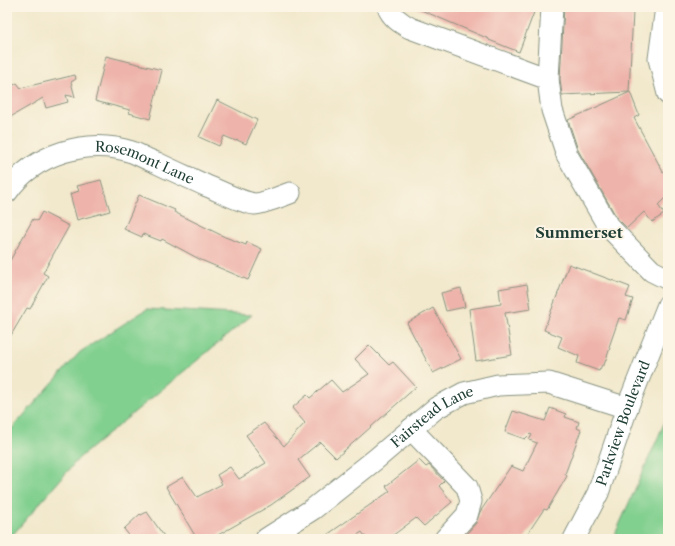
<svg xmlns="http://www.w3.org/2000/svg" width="675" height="546" viewBox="0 0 675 546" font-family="'Libre Caslon Text',serif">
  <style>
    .green { fill: #82d090; stroke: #508662 }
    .building { fill: #eeb3aa }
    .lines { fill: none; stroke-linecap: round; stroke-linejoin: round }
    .minor-casing { stroke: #889380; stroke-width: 23 }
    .minor { stroke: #fff; stroke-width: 21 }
    .labels { text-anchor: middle; stroke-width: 4; stroke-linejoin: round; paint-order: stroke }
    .street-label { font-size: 14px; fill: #1f3d34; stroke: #fcf5e5 }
    .neighbourhood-label { font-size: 15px; font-weight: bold; fill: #1f3d34; stroke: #fcf5e5 }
  </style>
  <rect width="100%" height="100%" fill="#fcf5e5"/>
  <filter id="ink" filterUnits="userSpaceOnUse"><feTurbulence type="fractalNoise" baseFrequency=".025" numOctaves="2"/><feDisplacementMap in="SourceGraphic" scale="8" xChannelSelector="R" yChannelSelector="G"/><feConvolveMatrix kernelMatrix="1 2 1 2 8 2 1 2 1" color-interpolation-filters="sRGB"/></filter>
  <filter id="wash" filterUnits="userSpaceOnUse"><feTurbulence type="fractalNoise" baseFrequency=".012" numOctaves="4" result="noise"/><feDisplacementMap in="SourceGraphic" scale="16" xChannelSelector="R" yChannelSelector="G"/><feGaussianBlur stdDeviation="0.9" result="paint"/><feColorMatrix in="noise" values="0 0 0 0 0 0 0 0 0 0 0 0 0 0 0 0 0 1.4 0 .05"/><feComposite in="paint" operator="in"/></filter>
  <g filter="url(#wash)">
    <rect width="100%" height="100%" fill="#f2e9cd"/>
    <g class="green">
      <polygon points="147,309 252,315 79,458 9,539 7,539 7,434 80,352"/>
      <polygon points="668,414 668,539 613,539 663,426"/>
    </g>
    <g id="blocks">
      <g class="building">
        <polygon points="414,7 536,7 519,52 489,40 489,39"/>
        <polygon points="564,7 601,7 633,12 629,92 562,95 560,79"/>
        <polygon points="106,56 162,70 150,119 129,113 130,110 95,101"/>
        <polygon points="75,75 76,79 71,82 75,97 66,95 68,102 46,108 43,98 7,119 7,89 17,83 21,88"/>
        <polygon points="630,92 639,115 634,118 663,172 668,169 668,195 658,205 664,214 652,222 644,212 627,228 617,218 578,150 568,120"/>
        <polygon points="217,100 257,120 246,144 237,140 236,141 224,136 219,146 199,137"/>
        <polygon points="101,180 110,211 77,220 70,194 79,191 77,186"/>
        <polygon points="139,195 175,210 174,212 225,237 246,245 247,242 262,249 248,280 201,260 162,239 161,241 143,234 142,237 124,229"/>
        <polygon points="42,212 69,226 43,273 48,276 30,309 27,308 7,342 7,266 33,219 37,221"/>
        <polygon points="569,264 630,287 626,297 633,299 626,320 619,318 609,347 610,348 604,365 602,365 599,371 577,363 579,356 558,347 562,337 544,330"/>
        <polygon points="527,284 531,309 505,313 512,355 476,361 469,309 501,304 499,289"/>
        <polygon points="461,288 465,307 446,311 441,293"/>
        <polygon points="433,308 461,359 433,373 407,323"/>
        <polygon points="369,345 389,365 393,362 416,387 336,458 320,442 298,460 310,477 271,505 211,539 197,539 166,487 183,477 197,497 222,484 217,475 230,467 239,479 266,463 246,435 264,423 284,446 305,423 292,408 307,395 310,398 331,380 342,392 369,374 355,359"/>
        <polygon points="550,408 566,414 565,417 579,422 577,428 581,430 565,474 567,476 547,510 544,509 524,539 462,539 476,523 480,512 511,466 523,471 537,443 529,440 532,435 530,434 525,439 505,432 513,411 545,421"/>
        <polygon points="419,460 426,467 429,465 444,481 439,486 452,502 424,526 416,518 388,539 367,539 362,532 351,539 321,539 390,491 386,486"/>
        <polygon points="147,512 166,539 132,539 124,529 140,514 141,515"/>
      </g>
    </g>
  </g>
  <g filter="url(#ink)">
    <use href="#blocks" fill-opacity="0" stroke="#889380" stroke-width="1"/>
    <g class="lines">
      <g class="minor-casing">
        <g id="minor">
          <path d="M388,7c3,10 13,16 22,21l138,51"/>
          <polyline points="552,7 548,79 552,110 567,155 608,226 652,271 668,279"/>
          <polyline points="666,7 659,59 668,94"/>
          <path id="s1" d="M7,192c27,-38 80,-55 125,-40 8,3 16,8 25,11 16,8 33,15 50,23 13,5 35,17 48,18 7,0 27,-8 35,-11"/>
          <polyline points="411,429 467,487 471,501 467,515 445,539"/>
          <path id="s2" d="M266,539l47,-30 63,-50 60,-51 28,-15 34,-8 51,-2 78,25"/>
          <path id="s3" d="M574,539l24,-46 29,-85 41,-103"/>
        </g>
      </g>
      <use href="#minor" class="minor"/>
    </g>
  </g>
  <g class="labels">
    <g class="street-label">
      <text dy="5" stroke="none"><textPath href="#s1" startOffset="155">Rosemont Lane</textPath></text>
      <text dy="5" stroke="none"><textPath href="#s2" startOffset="207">Fairstead Lane</textPath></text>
      <text dy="5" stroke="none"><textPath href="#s3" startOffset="126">Parkview Boulevard</textPath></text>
    </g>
    <g class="neighbourhood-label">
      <text x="579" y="238">Summerset</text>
    </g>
  </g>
  <rect width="675" height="546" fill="none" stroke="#fcf5e5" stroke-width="24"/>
</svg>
